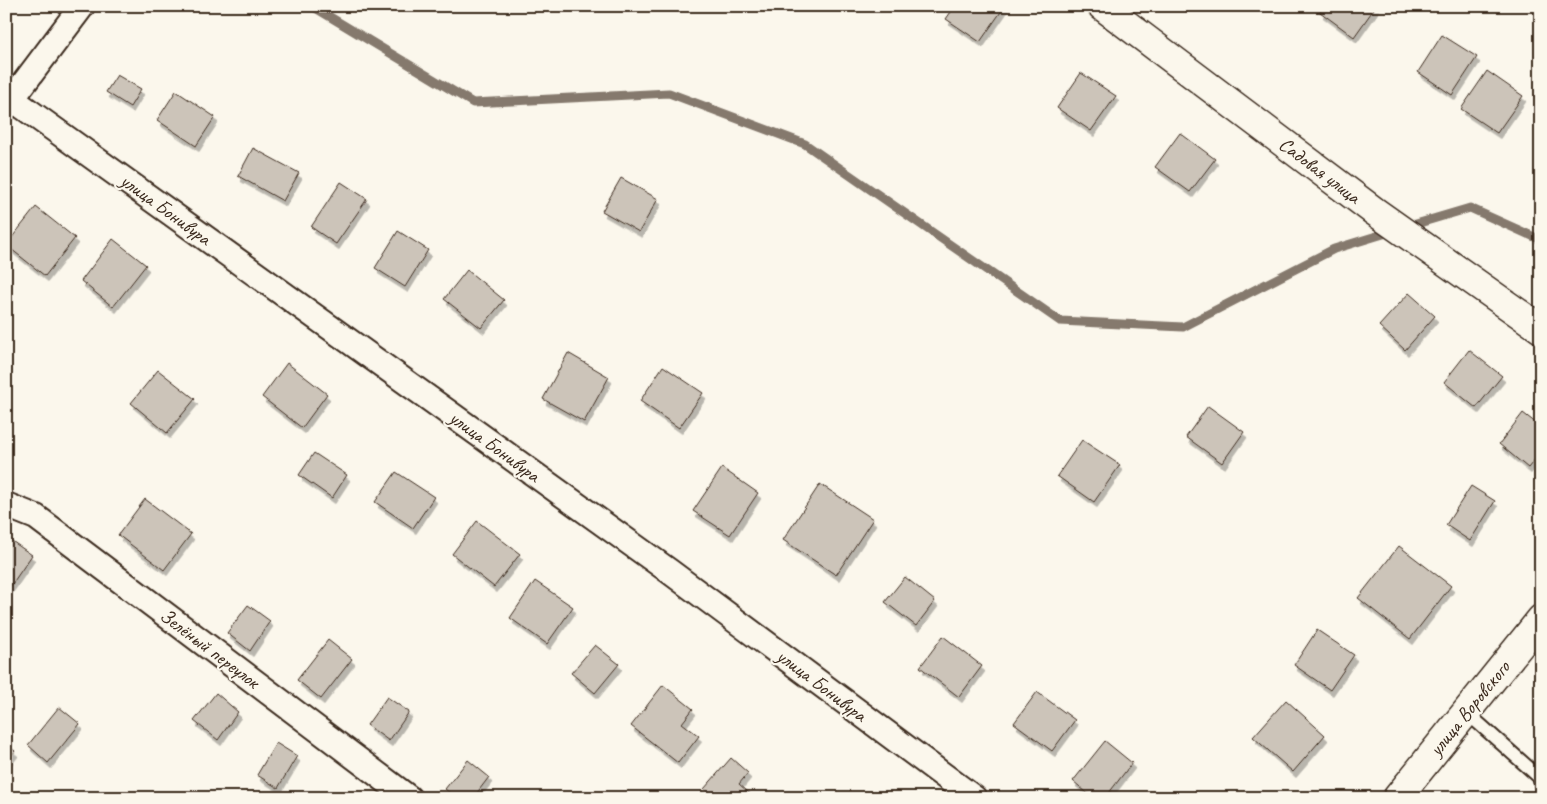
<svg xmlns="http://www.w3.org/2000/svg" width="1547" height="804" viewBox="0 0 1547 804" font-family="Caveat,sans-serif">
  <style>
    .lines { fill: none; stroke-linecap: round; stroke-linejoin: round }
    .stream { stroke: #85796d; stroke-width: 9 }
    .building { fill: #ccc4b9; stroke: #3b2a1e; filter: url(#shadow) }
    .lane-casing { stroke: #3b2a1e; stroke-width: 16 }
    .street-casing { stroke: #3b2a1e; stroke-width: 28 }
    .secondary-casing { stroke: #3b2a1e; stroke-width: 31 }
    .lane { stroke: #fbf7ec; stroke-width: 12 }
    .street { stroke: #fbf7ec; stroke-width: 24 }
    .secondary { stroke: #fbf7ec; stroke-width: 28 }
    .labels { text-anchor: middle; stroke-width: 4.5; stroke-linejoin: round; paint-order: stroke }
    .street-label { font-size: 20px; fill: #3b2a1e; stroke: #fbf7ec }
  </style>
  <defs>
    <filter id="shadow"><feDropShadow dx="3" dy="5.5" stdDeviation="0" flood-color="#0004"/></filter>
  </defs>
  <rect width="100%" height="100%" fill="#fbf7ec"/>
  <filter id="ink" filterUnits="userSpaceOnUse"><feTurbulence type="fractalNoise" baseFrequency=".02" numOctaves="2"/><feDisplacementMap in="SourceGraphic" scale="10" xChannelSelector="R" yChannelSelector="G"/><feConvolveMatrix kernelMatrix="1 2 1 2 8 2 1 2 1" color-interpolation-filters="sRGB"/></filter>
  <g filter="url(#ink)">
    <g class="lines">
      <g class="stream">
        <polyline points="312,6 473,103 669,93 805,144 1060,321 1183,327 1334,249 1393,231"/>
        <polyline points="1406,227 1470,208 1541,240"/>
      </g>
    </g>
    <g class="building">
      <polygon points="955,6 1005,6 980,42 946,19"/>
      <polygon points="1324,6 1376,6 1354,37 1320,12"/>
      <polygon points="1442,35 1477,57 1452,95 1418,72"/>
      <polygon points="1487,71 1523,96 1497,133 1461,109"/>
      <polygon points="1081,73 1116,96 1091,131 1057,108"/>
      <polygon points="117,75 141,89 130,107 106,92"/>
      <polygon points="176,91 215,117 196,146 157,120"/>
      <polygon points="1180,133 1215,159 1190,192 1155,167"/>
      <polygon points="253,148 299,173 283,201 238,176"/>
      <polygon points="621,178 658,199 639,232 602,211"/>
      <polygon points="341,182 367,199 336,244 311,227"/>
      <polygon points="36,207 75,238 45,276 6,245"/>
      <polygon points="398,231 428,250 405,287 375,268"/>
      <polygon points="113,239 146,265 113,307 81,281"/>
      <polygon points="467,270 504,300 481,328 444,299"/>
      <polygon points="1409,293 1435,316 1405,350 1379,326"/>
      <polygon points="1469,350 1502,376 1476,408 1444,382"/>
      <polygon points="568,353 609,377 584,422 543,399"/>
      <polygon points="287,363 327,394 302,428 262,397"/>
      <polygon points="663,366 703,393 679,428 640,401"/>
      <polygon points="158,370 195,399 167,433 131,403"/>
      <polygon points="1208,406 1244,432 1222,463 1186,437"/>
      <polygon points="1523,413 1541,427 1541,452 1528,468 1499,444"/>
      <polygon points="1082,440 1120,465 1094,502 1057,476"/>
      <polygon points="314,453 347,475 332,498 299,475"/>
      <polygon points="722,468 758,493 730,535 693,511"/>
      <polygon points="396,472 434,497 413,528 375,502"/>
      <polygon points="820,484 873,519 836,575 783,540"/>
      <polygon points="1471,486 1495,501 1470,541 1446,525"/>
      <polygon points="145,499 191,534 164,570 118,535"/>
      <polygon points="477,521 520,554 494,587 452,554"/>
      <polygon points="6,537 32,555 10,587 6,585"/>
      <polygon points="1399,546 1451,586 1410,639 1358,598"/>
      <polygon points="905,577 935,601 916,626 885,602"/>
      <polygon points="535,581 573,607 547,644 510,618"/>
      <polygon points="248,605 270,621 250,651 227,633"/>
      <polygon points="1317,630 1354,655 1330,690 1294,665"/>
      <polygon points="943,636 982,666 959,697 920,667"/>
      <polygon points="328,640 352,659 321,699 297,680"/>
      <polygon points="595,645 619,664 595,693 571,673"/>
      <polygon points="663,685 693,709 682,723 699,736 678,763 631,726"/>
      <polygon points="1037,692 1075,720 1052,751 1014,723"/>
      <polygon points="216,693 238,712 218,740 194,721"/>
      <polygon points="387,697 409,712 389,741 367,725"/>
      <polygon points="1286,700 1325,735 1293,772 1253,737"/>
      <polygon points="59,707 80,724 48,763 28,745"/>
      <polygon points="1105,741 1132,763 1105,798 1093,798 1073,781"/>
      <polygon points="276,743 297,756 278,788 257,775"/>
      <polygon points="6,744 15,751 6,762"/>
      <polygon points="731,758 748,773 739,784 755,798 714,798 704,789"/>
      <polygon points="468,760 489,777 473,798 456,798 445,789"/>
      <polygon points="339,792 346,798 334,798"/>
    </g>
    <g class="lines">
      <g class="lane-casing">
        <polyline id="lane" points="1466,712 1539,777 1541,784"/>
      </g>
      <g class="street-casing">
        <g id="street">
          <polyline points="12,99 669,571 974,798"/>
          <polyline points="6,107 82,6"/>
          <polyline points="6,505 36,517 409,798"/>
        </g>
      </g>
      <g class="secondary-casing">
        <g id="secondary">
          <polyline points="1102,6 1374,211 1541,329"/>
          <polyline points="1397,798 1541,619"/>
        </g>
      </g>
      <use href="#lane" class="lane"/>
      <use href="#street" class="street"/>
      <use href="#secondary" class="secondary"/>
    </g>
  </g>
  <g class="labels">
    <g class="street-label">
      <text transform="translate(1320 170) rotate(37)" y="7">Садовая улица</text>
      <text transform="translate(166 209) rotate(36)" y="7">улица Бонивура</text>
      <text transform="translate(495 446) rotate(36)" y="7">улица Бонивура</text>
      <text transform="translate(210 648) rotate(37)" y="7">Зелёный переулок</text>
      <text transform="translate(822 685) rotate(37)" y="7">улица Бонивура</text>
      <text transform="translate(1469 708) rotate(-51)" y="7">улица Воровского</text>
    </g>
  </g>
  <rect width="1547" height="804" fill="none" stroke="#fbf7ec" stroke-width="25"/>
  <rect x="12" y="12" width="1522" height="779" fill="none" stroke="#3b2a1e" stroke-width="2" filter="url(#ink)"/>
</svg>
